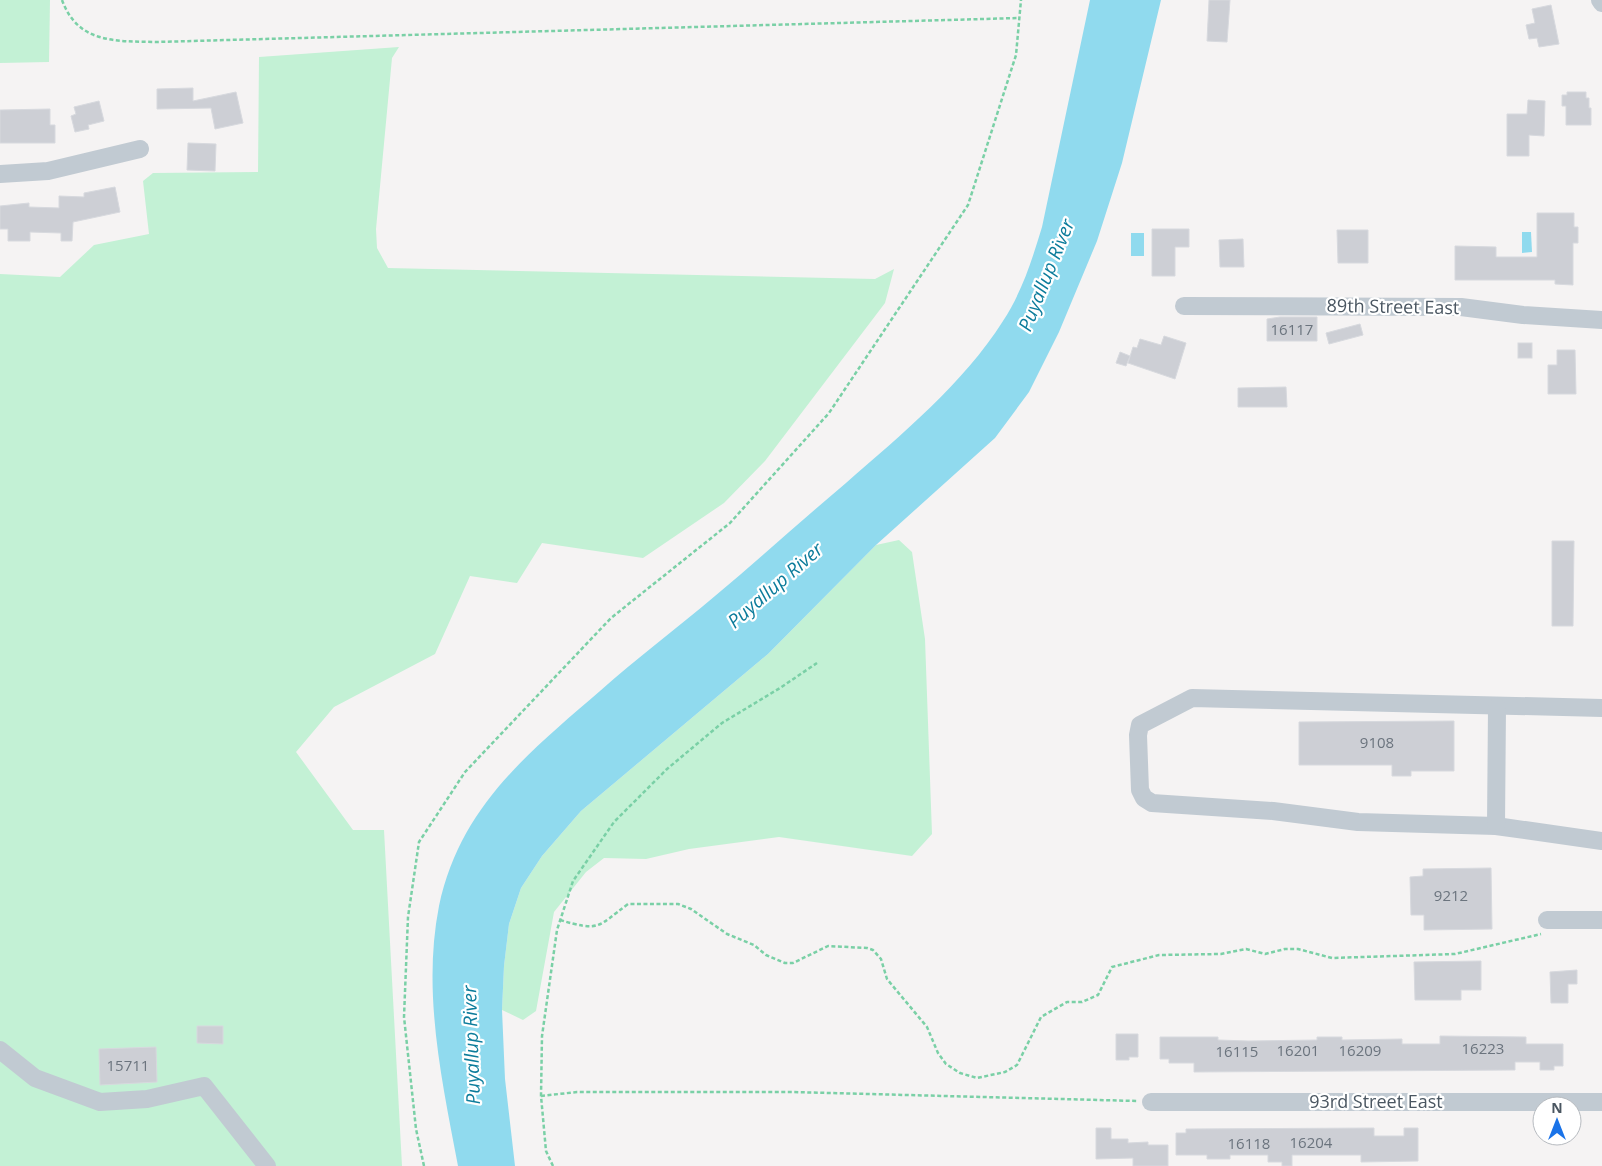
<svg xmlns="http://www.w3.org/2000/svg" width="1602" height="1166" viewBox="0 0 1602 1166" font-family="'Open Sans',sans-serif">
  <style>
    .green { fill: #c3f1d5 }
    .water { fill: #90daee }
    .building { fill: #cdcfd5; stroke: #d7d9de }
    .lines { fill: none; stroke-linecap: round; stroke-linejoin: round }
    .path { stroke: #7ad0a6; stroke-width: 2.5; stroke-dasharray: 4 2.5; stroke-linecap: butt }
    .minor { stroke: #c1cad2; stroke-width: 18 }
    .labels { text-anchor: middle; stroke-width: 4.5; stroke-linejoin: round; paint-order: stroke }
    .number-label { font-size: 15px; fill: #6b747e }
    .street-label { font-size: 18px; fill: #4a5661; stroke: #fff }
    .water-label { font-size: 19px; font-style: italic; fill: #0c7c9b; stroke: #fff }
  </style>
  <rect width="100%" height="100%" fill="#f5f3f3"/>
  <g class="green">
    <polygon points="0,0 50,0 49,62 0,63"/>
    <polygon points="399,47 392,58 376,229 377,248 388,268 875,279 894,269 885,303 765,461 724,503 643,558 542,543 517,583 470,576 435,654 334,707 296,752 353,830 384,830 402,1166 0,1166 0,274 60,277 94,245 149,234 143,181 153,173 258,172 259,57"/>
    <polygon points="899,540 912,552 925,639 932,834 912,856 779,837 689,849 646,859 604,858 586,872 554,912 536,1011 523,1020 502,1010 504,966 509,924 521,888 542,856 581,811 768,654 876,545"/>
  </g>
  <g class="water">
    <path d="M1090,0h71l-39,163 -25,78 -38,91 -30,60 -34,46 -119,107 -108,109 -187,157 -39,45 -21,32 -12,36 -5,42 -2,44 3,69 10,87h-57c-16,-85 -36,-174 -19,-260 21,-99 88,-152 161,-215 37,-33 77,-63 115,-95 44,-37 87,-76 131,-113 56,-49 117,-99 157,-162 19,-29 29,-61 39,-94z"/>
    <polygon points="1522,232 1531,232 1532,252 1522,253"/>
    <rect x="1131" y="233" width="13" height="23"/>
  </g>
  <g class="building">
    <polygon points="1209,0 1230,0 1227,42 1207,41"/>
    <polygon points="1551,5 1559,44 1539,47 1537,38 1529,39 1526,25 1535,23 1532,9"/>
    <polygon points="193,88 193,101 236,92 243,123 215,129 211,108 157,109 157,89"/>
    <polygon points="1567,92 1586,92 1586,98 1589,98 1589,108 1591,108 1591,125 1566,125 1566,106 1562,106 1562,95 1567,95"/>
    <polygon points="1528,100 1545,101 1544,136 1529,135 1529,156 1507,156 1507,114 1527,114"/>
    <polygon points="99,101 104,121 88,125 89,129 75,132 71,116 76,114 74,107"/>
    <polygon points="50,109 50,125 55,125 55,143 0,143 0,110"/>
    <polygon points="188,143 216,144 215,171 187,170"/>
    <polygon points="115,187 120,212 73,222 72,241 61,241 61,233 30,232 30,241 8,241 8,229 0,229 0,206 29,203 29,207 59,208 59,196 84,197 84,193"/>
    <polygon points="1537,213 1574,213 1574,227 1578,227 1578,243 1573,243 1573,285 1555,284 1555,280 1455,280 1455,246 1496,247 1496,257 1537,257"/>
    <polygon points="1152,229 1189,229 1189,247 1175,247 1175,276 1152,276"/>
    <polygon points="1337,230 1368,230 1368,263 1338,263"/>
    <polygon points="1243,239 1244,267 1220,267 1219,240"/>
    <polygon points="1280,317 1317,317 1317,341 1267,341 1267,319"/>
    <polygon points="1360,324 1363,335 1329,344 1326,333"/>
    <polygon points="1164,336 1186,343 1175,379 1128,363 1133,347 1137,348 1140,339 1161,345"/>
    <rect x="1518" y="343" width="14" height="15"/>
    <polygon points="1557,350 1575,350 1576,394 1548,394 1548,365 1557,365"/>
    <polygon points="1120,352 1130,356 1126,366 1116,363"/>
    <polygon points="1286,387 1287,407 1238,407 1238,388"/>
    <polygon points="1552,541 1574,541 1573,626 1552,626"/>
    <polygon points="1454,721 1454,771 1411,771 1411,776 1392,776 1392,765 1299,765 1299,722"/>
    <polygon points="1491,868 1492,929 1424,930 1424,915 1411,915 1410,877 1423,876 1423,869"/>
    <polygon points="1481,961 1481,990 1461,990 1461,1000 1415,1000 1414,962"/>
    <polygon points="1577,970 1577,984 1568,984 1568,1003 1551,1003 1550,972"/>
    <polygon points="197,1026 223,1026 223,1044 197,1043"/>
    <polygon points="1116,1034 1138,1034 1138,1057 1129,1057 1129,1060 1116,1060"/>
    <polygon points="1440,1036 1526,1037 1526,1044 1563,1044 1563,1066 1554,1066 1554,1070 1540,1070 1540,1062 1515,1062 1515,1070 1194,1072 1194,1063 1169,1063 1169,1059 1160,1059 1160,1037 1218,1037 1218,1040 1248,1041 1317,1040 1317,1037 1342,1037 1342,1040 1402,1039 1402,1044 1440,1044"/>
    <polygon points="156,1047 157,1082 100,1085 99,1049"/>
    <polygon points="1096,1128 1111,1128 1111,1139 1128,1139 1128,1143 1148,1142 1148,1145 1168,1145 1168,1166 1133,1166 1133,1158 1096,1159"/>
    <polygon points="1374,1128 1374,1136 1404,1136 1404,1128 1418,1128 1418,1161 1361,1162 1361,1155 1292,1155 1292,1166 1282,1166 1282,1162 1268,1162 1268,1155 1230,1155 1230,1159 1207,1159 1207,1155 1176,1155 1176,1133 1186,1133 1186,1129"/>
  </g>
  <g class="lines">
    <g class="path">
      <path d="M62,0c16,44 54,41 94,42l863,-24"/>
      <path d="M560,920c40,12 37,7 68,-16h50l13,5 36,25 27,11 12,10 19,8h8l35,-17 39,2 6,2 8,9 6,20 40,48 11,26 8,11 14,9 17,5 28,-6 12,-7 24,-48 26,-15h15l16,-7 14,-28 47,-12 62,-1 25,-5 19,5 20,-5h13l34,9 123,-4 86,-20"/>
      <polyline points="541,1096 577,1092 792,1092 1137,1101"/>
      <polyline points="424,1166 416,1129 404,1017 408,917 419,842 465,772 611,618 730,523 829,413 968,205 1016,55 1021,0"/>
      <polyline points="553,1166 546,1151 541,1096 542,1036 557,930 573,881 614,822 667,769 722,723 780,688 817,663"/>
    </g>
    <g class="minor">
      <polyline points="1600,0 1602,3"/>
      <polyline points="0,174 48,171 140,149"/>
      <polyline points="1184,306 1461,307 1523,315 1602,320"/>
      <polyline points="1602,708 1192,698 1140,725 1138,735 1140,790 1144,798 1152,803 1273,811 1358,822 1496,826 1602,841"/>
      <polyline points="1496,826 1497,707"/>
      <polyline points="1547,920 1602,920"/>
      <polyline points="0,1050 35,1078 100,1102 147,1099 204,1086 267,1166"/>
      <polyline points="1151,1102 1602,1102"/>
    </g>
  </g>
  <g class="labels">
    <g class="number-label">
      <text x="1292" y="335">16117</text>
      <text x="1377" y="748">9108</text>
      <text x="1451" y="901">9212</text>
      <text x="1483" y="1054">16223</text>
      <text x="1298" y="1056">16201</text>
      <text x="1360" y="1056">16209</text>
      <text x="1237" y="1057">16115</text>
      <text x="128" y="1071">15711</text>
      <text x="1311" y="1148">16204</text>
      <text x="1249" y="1149">16118</text>
    </g>
    <g class="street-label">
      <text transform="translate(1393 307) rotate(1)" y="6">89th Street East</text>
      <text x="1376" y="1108">93rd Street East</text>
    </g>
    <g class="water-label">
      <text transform="translate(1046 275) rotate(-68)" y="7">Puyallup River</text>
      <text transform="translate(775 585) rotate(-41)" y="7">Puyallup River</text>
      <text transform="translate(471 1045) rotate(-92)" y="7">Puyallup River</text>
    </g>
  </g>
  <g transform="translate(1557 1121)"><circle r="24" fill="#ffffff" stroke="#b7bbc0"/>
  <path d="M0-4L9 19L0 12L-9 19Z" fill="#1a73e8"/>
  <text y="-8" font-size="14" font-weight="bold" text-anchor="middle" fill="#4a5661">N</text>
  </g>
</svg>
